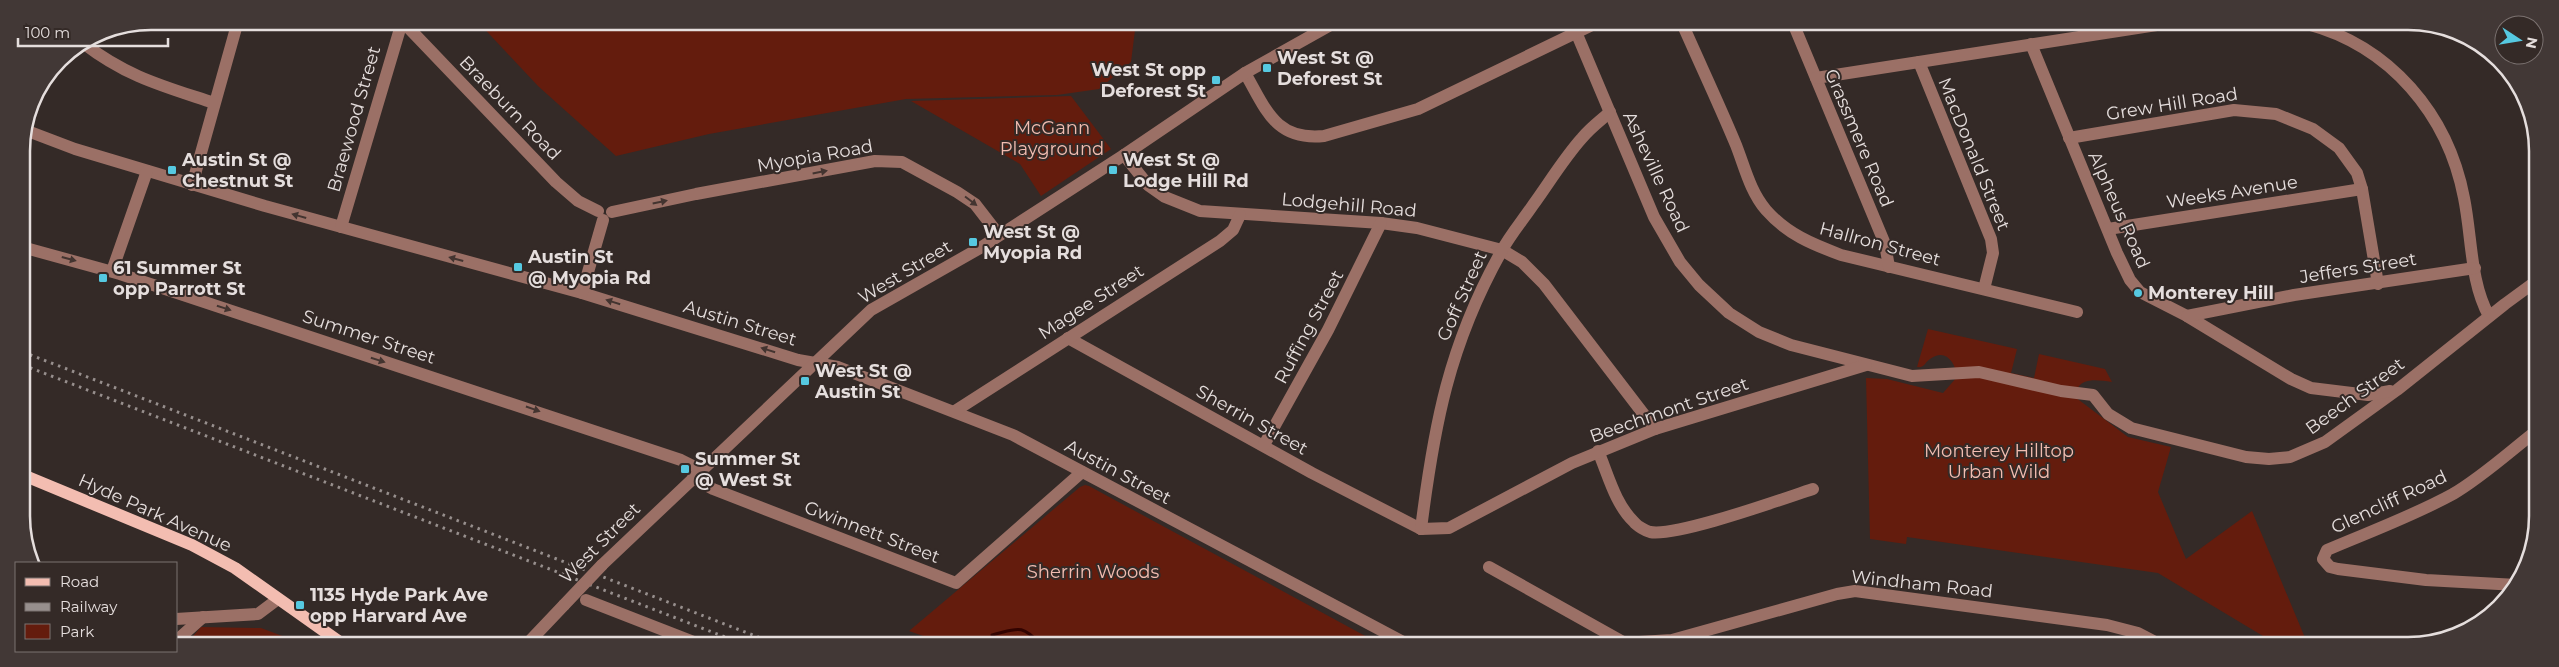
<svg xmlns="http://www.w3.org/2000/svg" width="2559" height="667" viewBox="0 0 2559 667" font-family="Montserrat,sans-serif">
  <style>
    .green { fill: #641c0d }
    .lines { fill: none; stroke-linecap: round; stroke-linejoin: round }
    .stream { stroke: #320300; stroke-width: 3 }
    .minor { stroke: #9b7066; stroke-width: 12 }
    .major { stroke: #f3bdb1; stroke-width: 12 }
    .rail { stroke: #978f8d; stroke-width: 3; stroke-dasharray: 2.5 5; stroke-linecap: butt }
    .minor-bridge { stroke: #9b7066; stroke-width: 12 }
    .oneway { fill: #433430 }
    .poi-dot { fill: #56c9e1; stroke: #342a27; stroke-width: 2 }
    .labels { text-anchor: middle; stroke-width: 4; stroke-linejoin: round; paint-order: stroke }
    .poi-label { font-size: 18px; font-weight: bold; fill: #e5dedd; stroke: #342a27; text-anchor: start }
    .street-label { font-size: 18px; fill: #e5dedd; stroke: #342a27 }
    .park-label { font-size: 18px; fill: #f2bdb1; stroke: #342a27 }
    .rim { fill: none; stroke: #e5dedd; stroke-width: 2.5 }
  </style>
  <rect width="100%" height="100%" fill="#342a27"/>
  <g class="green">
    <polygon points="478,22 1136,22 1131,62 1099,89 1057,95 906,99 709,134 616,156 538,86"/>
    <polygon points="1071,96 1111,149 1041,196 1020,164 911,101"/>
    <path d="M1928,329l89,20 -6,24 23,5 5,-24 66,15 7,13c-17,-2 -34,-6 -37,15l53,40 43,10 -13,45 28,67 66,-48 56,134h-30l-120,-72 -251,-36 -1,7 -36,-5 -4,-161 21,1 56,14 14,-16c-1,-13 -11,-30 -27,-18 -6,4 -5,9 -13,8z"/>
    <polygon points="1085,485 1089,486 1380,644 927,644 929,638 909,631 1080,487"/>
    <polygon points="201,627 261,628 301,643 187,643"/>
  </g>
  <g class="lines">
    <path class="stream" d="M992,635c25,-6 29,-12 48,9"/>
    <g class="minor">
      <polyline points="403,22 556,182 578,201 598,211"/>
      <path d="M1682,23c18,41 37,81 54,122 9,23 14,46 30,65 21,24 46,34 75,45l236,57"/>
      <polyline points="1793,23 1885,244 1889,267"/>
      <path d="M2307,24c83,22 141,90 157,174 8,39 6,84 25,118"/>
      <polyline points="1576,32 1654,217 1680,262 1699,285 1729,313 1759,332 1791,345 1912,376 1979,372 2061,391 2093,395 2108,414 2131,428 2246,457 2269,459 2290,457 2325,442 2397,390 2505,304 2535,282"/>
      <path d="M83,43c44,34 80,43 131,60"/>
      <polyline points="2031,44 2117,253 2130,280 2140,292 2187,316 2291,379 2311,388 2368,395 2390,391"/>
      <polyline points="1919,62 1991,239 1993,253 1984,289"/>
      <path d="M1245,73c21,36 30,68 79,63l94,-27 178,-86"/>
      <polyline points="1816,78 2163,24"/>
      <polyline points="25,130 75,149 265,206 582,293 798,360 838,367 1013,435 1407,644"/>
      <polyline points="2069,138 2234,110 2276,114 2313,129 2339,148 2357,173 2362,189 2378,284"/>
      <polyline points="1124,155 1148,185 1165,197 1200,211 1381,223 1417,228 1502,250 1522,262 1544,284 1655,429"/>
      <polyline points="192,185 238,21"/>
      <polyline points="612,212 696,194 875,161 902,162 957,192 975,204 999,235"/>
      <polyline points="341,227 402,22"/>
      <polyline points="2108,229 2362,189"/>
      <polyline points="22,247 120,274 681,460 701,470"/>
      <polyline points="112,271 147,171"/>
      <polyline points="582,293 603,220"/>
      <polyline points="2187,316 2294,295 2475,268"/>
      <polyline points="1068,338 1312,473 1421,529"/>
      <polyline points="955,411 1220,241 1233,230 1240,215"/>
      <polyline points="1264,445 1328,330 1381,223"/>
      <path d="M1598,451c10,23 17,53 36,71 3,4 12,9 16,10 27,5 132,-33 163,-43"/>
      <polyline points="693,478 713,489 956,583 1082,472"/>
      <polyline points="1421,529 1449,528 1572,463 1655,429 1866,365"/>
      <path d="M1421,529c13,-104 28,-184 80,-277 9,-17 22,-32 32,-47 16,-22 31,-47 49,-67 8,-10 19,-18 28,-26"/>
      <polyline points="602,565 871,310 980,248 1124,155 1245,73 1334,23"/>
      <polyline points="1489,567 1623,642"/>
      <path d="M2517,585l-91,-5 -88,-11 -8,-2 -7,-8 4,-9c42,-18 86,-34 126,-56 29,-17 55,-41 82,-62"/>
      <polyline points="586,600 699,644"/>
      <polyline points="176,619 258,614 278,599"/>
      <polyline points="176,641 203,617"/>
      <polyline points="527,644 564,605"/>
      <polyline points="1590,645 1672,640 1837,594 1855,591 2107,625 2138,633 2161,645"/>
    </g>
    <polyline class="major" points="23,475 192,545 235,568 341,643"/>
    <g class="rail">
      <polyline points="23,352 776,644"/>
      <polyline points="23,365 743,644"/>
    </g>
    <polyline class="minor-bridge" points="564,605 602,565"/>
  </g>
  <defs><path id="oneway-solid" d="M-6-.8H1V-3.2L6.5 0L1 3.2V.8H-6Z" transform="scale(1.25)"/></defs>
  <g class="oneway">
    <use href="#oneway-solid" transform="translate(820 172) rotate(-11)"/>
    <use href="#oneway-solid" transform="translate(971 201) rotate(37)"/>
    <use href="#oneway-solid" transform="translate(660 202) rotate(-12)"/>
    <use href="#oneway-solid" transform="translate(299 216) rotate(-164)"/>
    <use href="#oneway-solid" transform="translate(69 259) rotate(15)"/>
    <use href="#oneway-solid" transform="translate(456 259) rotate(-165)"/>
    <use href="#oneway-solid" transform="translate(613 302) rotate(-163)"/>
    <use href="#oneway-solid" transform="translate(224 308) rotate(18)"/>
    <use href="#oneway-solid" transform="translate(768 350) rotate(-162)"/>
    <use href="#oneway-solid" transform="translate(378 360) rotate(18)"/>
    <use href="#oneway-solid" transform="translate(533 409) rotate(19)"/>
  </g>
  <g class="poi-dot">
    <rect x="1262" y="63" width="10" height="10" rx="2.5"/>
    <rect x="1211" y="75" width="10" height="10" rx="2.5"/>
    <rect x="167" y="165" width="10" height="10" rx="2.5"/>
    <rect x="1108" y="165" width="10" height="10" rx="2.5"/>
    <rect x="968" y="237" width="10" height="10" rx="2.5"/>
    <rect x="513" y="262" width="10" height="10" rx="2.5"/>
    <rect x="98" y="273" width="10" height="10" rx="2.5"/>
    <circle cx="2138" cy="293" r="5"/>
    <rect x="800" y="376" width="10" height="10" rx="2.5"/>
    <rect x="680" y="464" width="10" height="10" rx="2.5"/>
    <rect x="295" y="600" width="10" height="10" rx="2.5"/>
  </g>
  <g class="labels">
    <g class="poi-label">
      <text x="1277" y="64">West St @<tspan x="1277" dy="21">Deforest St</tspan></text>
      <text x="1206" y="76" text-anchor="end">West St opp<tspan x="1206" dy="21">Deforest St</tspan></text>
      <text x="182" y="166">Austin St @<tspan x="182" dy="21">Chestnut St</tspan></text>
      <text x="1123" y="166">West St @<tspan x="1123" dy="21">Lodge Hill Rd</tspan></text>
      <text x="983" y="238">West St @<tspan x="983" dy="21">Myopia Rd</tspan></text>
      <text x="528" y="263">Austin St<tspan x="528" dy="21">@ Myopia Rd</tspan></text>
      <text x="113" y="274">61 Summer St<tspan x="113" dy="21">opp Parrott St</tspan></text>
      <text x="2148" y="299">Monterey Hill</text>
      <text x="815" y="377">West St @<tspan x="815" dy="21">Austin St</tspan></text>
      <text x="695" y="465">Summer St<tspan x="695" dy="21">@ West St</tspan></text>
      <text x="310" y="601">1135 Hyde Park Ave<tspan x="310" dy="21">opp Harvard Ave</tspan></text>
    </g>
    <g class="street-label">
      <text transform="translate(2172 104) rotate(-9)" y="6">Grew Hill Road</text>
      <text transform="translate(510 108) rotate(46)" y="6">Braeburn Road</text>
      <text transform="translate(354 119) rotate(-74)" y="6">Braewood Street</text>
      <text transform="translate(1859 138) rotate(67)" y="6">Grassmere Road</text>
      <text transform="translate(1974 154) rotate(68)" y="6">MacDonald Street</text>
      <text transform="translate(815 156) rotate(-10)" y="6">Myopia Road</text>
      <text transform="translate(1656 172) rotate(65)" y="6">Asheville Road</text>
      <text transform="translate(2232 192) rotate(-9)" y="6">Weeks Avenue</text>
      <text transform="translate(1349 205) rotate(5)" y="6">Lodgehill Road</text>
      <text transform="translate(2119 210) rotate(66)" y="6">Alpheus Road</text>
      <text transform="translate(1880 244) rotate(15)" y="6">Hallron Street</text>
      <text transform="translate(2358 268) rotate(-9)" y="6">Jeffers Street</text>
      <text transform="translate(905 272) rotate(-31)" y="6">West Street</text>
      <text transform="translate(1462 296) rotate(-66)" y="6">Goff Street</text>
      <text transform="translate(1091 302) rotate(-33)" y="6">Magee Street</text>
      <text transform="translate(740 323) rotate(17)" y="6">Austin Street</text>
      <text transform="translate(1309 327) rotate(-62)" y="6">Ruffing Street</text>
      <text transform="translate(369 337) rotate(18)" y="6">Summer Street</text>
      <text transform="translate(2355 396) rotate(-36)" y="6">Beech Street</text>
      <text transform="translate(1669 410) rotate(-19)" y="6">Beechmont Street</text>
      <text transform="translate(1252 420) rotate(29)" y="6">Sherrin Street</text>
      <text transform="translate(1118 472) rotate(28)" y="6">Austin Street</text>
      <text transform="translate(2389 502) rotate(-25)" y="6">Glencliff Road</text>
      <text transform="translate(155 513) rotate(24)" y="6">Hyde Park Avenue</text>
      <text transform="translate(872 532) rotate(21)" y="6">Gwinnett Street</text>
      <text transform="translate(600 543) rotate(-45)" y="6">West Street</text>
      <text transform="translate(1922 584) rotate(6)" y="6">Windham Road</text>
    </g>
    <g class="park-label">
      <text x="1052" y="134">McGann<tspan x="1052" dy="21">Playground</tspan></text>
      <text x="1999" y="457">Monterey Hilltop<tspan x="1999" dy="21">Urban Wild</tspan></text>
      <text x="1093" y="578">Sherrin Woods</text>
    </g>
  </g>
  <path d="M0 0H2559V667H0ZM151 30H2408A121 121 0 0 1 2529 151V516A121 121 0 0 1 2408 637H151A121 121 0 0 1 30 516V151A121 121 0 0 1 151 30Z" fill="#423836" fill-rule="evenodd"/>
  <path class="rim" d="M151 30H2408A121 121 0 0 1 2529 151V516A121 121 0 0 1 2408 637H151A121 121 0 0 1 30 516V151A121 121 0 0 1 151 30Z"/>
  <rect x="15" y="562" width="162" height="90" fill="#342a27" stroke="#7b7270"/>
  <rect x="25" y="578" width="25" height="8" fill="#f3bdb1" stroke="#7b7270"/>
  <text x="60" y="587" font-size="15" fill="#e5dedd">Road</text>
  <rect x="25" y="603" width="25" height="8" fill="#978f8d" stroke="#7b7270"/>
  <text x="60" y="612" font-size="15" fill="#e5dedd">Railway</text>
  <rect x="25" y="624" width="25" height="15" fill="#641c0d" stroke="#7b7270"/>
  <text x="60" y="637" font-size="15" fill="#e5dedd">Park</text>
  <g transform="translate(2519 40) rotate(102)"><circle r="24" fill="#342a27" stroke="#7b7270"/>
  <path d="M0-4L9 19L0 12L-9 19Z" fill="#56c9e1"/>
  <text y="-8" font-size="14" font-weight="bold" text-anchor="middle" fill="#e5dedd">N</text>
  </g>
  <path d="M18 38v8h150v-8" fill="none" stroke="#e5dedd" stroke-width="2.5"/>
  <text x="25" y="38" font-size="15" fill="#e5dedd" stroke="#342a27" stroke-width="4" paint-order="stroke">100 m</text>
</svg>
